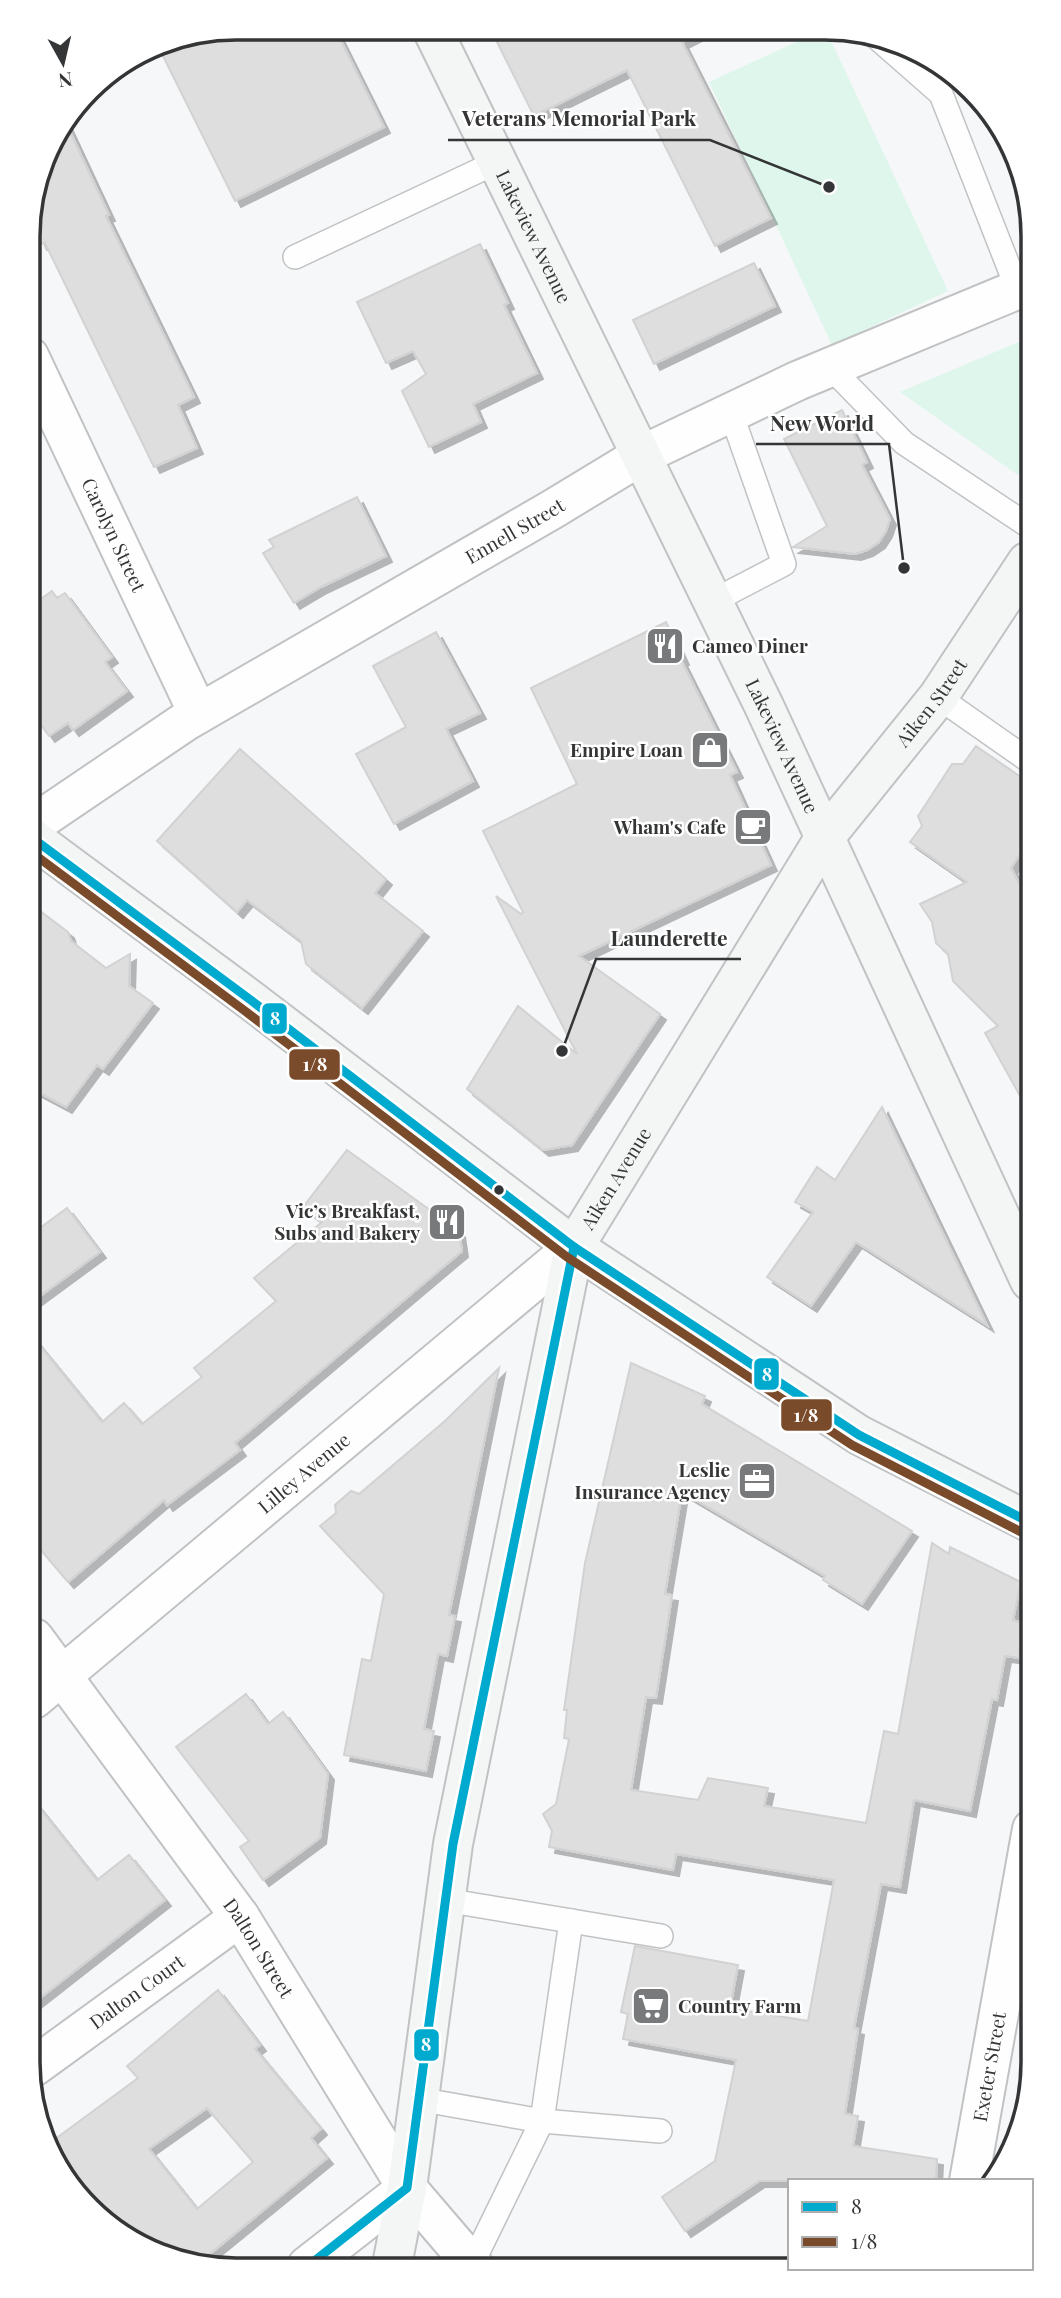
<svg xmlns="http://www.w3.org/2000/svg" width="1061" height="2298" viewBox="0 0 1061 2298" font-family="'Playfair Display',serif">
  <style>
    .green { fill: #def6eb }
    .building { fill: #dededf; stroke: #d2d2d2; stroke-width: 2; fill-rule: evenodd; filter: url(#shadow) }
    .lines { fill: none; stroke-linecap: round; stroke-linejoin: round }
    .lane-casing { stroke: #c1c2c3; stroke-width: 26 }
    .street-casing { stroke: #c1c2c3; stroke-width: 42 }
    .secondary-casing { stroke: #c1c2c3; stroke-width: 42 }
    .lane { stroke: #fefefe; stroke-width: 23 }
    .street { stroke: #fefefe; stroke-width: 38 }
    .secondary { stroke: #f3f6f5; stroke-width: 38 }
    .bus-1-casing { stroke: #fff; stroke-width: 14 }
    .bus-2-casing { stroke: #fff; stroke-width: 14 }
    .bus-1 { stroke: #00a9ce; stroke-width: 9 }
    .bus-2 { stroke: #7a4b2a; stroke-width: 9 }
    .bus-dot { fill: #343536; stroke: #fff; stroke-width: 2.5 }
    .labels { text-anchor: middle; stroke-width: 5; stroke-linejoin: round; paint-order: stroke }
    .street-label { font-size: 19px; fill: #343536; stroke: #fff }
    .poi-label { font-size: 19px; font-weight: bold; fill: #343536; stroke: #fff; text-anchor: end }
    .rim { fill: none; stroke: #343536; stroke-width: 3.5 }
    .leader { fill: none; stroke: #343536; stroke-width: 2.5 }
    .callout-dot { fill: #343536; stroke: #fff; stroke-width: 2.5 }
    .callout-label { font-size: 21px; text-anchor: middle; font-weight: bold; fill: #343536; stroke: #fff; stroke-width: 5; stroke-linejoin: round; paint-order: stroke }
    .line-badge { stroke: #fff; stroke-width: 2.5 }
    .badge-label { font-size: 19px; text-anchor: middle; font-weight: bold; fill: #fff }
  </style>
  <defs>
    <filter id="shadow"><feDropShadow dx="6" dy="6" stdDeviation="0" flood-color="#0004"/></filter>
  </defs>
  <rect width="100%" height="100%" fill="#f6f7f9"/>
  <g class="green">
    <polygon points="818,32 827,32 948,291 832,345 709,82"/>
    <polygon points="1026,339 1027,462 1018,475 900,392"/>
  </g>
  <g class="building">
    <polygon points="236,28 335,29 384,127 235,201 157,44"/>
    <polygon points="491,30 704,31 682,42 771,218 715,246 627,70 534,116"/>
    <polygon points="66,123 109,215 106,216 194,397 178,405 197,448 154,467 45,243 41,244 30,217 50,144"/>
    <polygon points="480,244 508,303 504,305 537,373 473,404 481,422 429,447 402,391 426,374 413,351 386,363 357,302"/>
    <polygon points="754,263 775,306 654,364 633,320"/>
    <polygon points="842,410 867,462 862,465 890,519 886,531 879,542 867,550 855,554 793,547 827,526 784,439"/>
    <polygon points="357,497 386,556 321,587 294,603 263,553 274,547 269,540"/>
    <polygon points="52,591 57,598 65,593 112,657 105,662 127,691 73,730 68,723 49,736 30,710 30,607"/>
    <polygon points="666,622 683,659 681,660 737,772 730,775 771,865 579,956 660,1014 572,1145 543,1150 467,1089 518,1006 577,1054 496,896 521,914 523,912 483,831 577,784 531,688"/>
    <polygon points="436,632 480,713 446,729 473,781 394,824 356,754 406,727 373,666"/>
    <polygon points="976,746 1028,782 1028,842 1011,868 1028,900 1029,1112 985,1033 998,1026 953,981 948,954 936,943 932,922 920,904 967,882 910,842 922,826 918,816 952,764 963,764"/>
    <polygon points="240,749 386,879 375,893 423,931 362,1008 306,964 301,941 247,900 237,912 157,841"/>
    <polygon points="31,904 68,932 71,941 106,968 130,954 129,986 153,1003 103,1069 97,1065 66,1107 32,1089"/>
    <polygon points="882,1107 987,1325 856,1242 811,1306 767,1277 813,1212 795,1202 817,1167 835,1180"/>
    <polygon points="347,1150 459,1231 462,1251 235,1443 240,1450 167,1505 164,1500 68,1582 33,1541 32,1336 102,1422 124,1403 142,1424 202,1377 194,1368 276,1301 254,1278 322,1222 303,1207"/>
    <polygon points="67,1208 100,1252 32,1302 32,1234"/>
    <polygon points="631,1363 705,1396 702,1404 912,1531 862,1604 823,1580 825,1576 682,1492 665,1594 672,1595 656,1698 646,1697 631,1790 698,1800 708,1778 768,1788 764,1806 866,1823 884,1731 898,1734 932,1543 949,1554 950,1547 1021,1582 1013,1620 1023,1623 1019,1658 1005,1656 997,1700 992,1699 970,1811 914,1800 900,1887 881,1884 854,2028 858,2029 845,2114 858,2116 853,2146 937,2159 936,2181 759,2181 685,2231 662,2197 715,2161 736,2060 623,2039 628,2014 621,2012 635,1946 738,1965 730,2008 808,2021 834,1880 676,1854 673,1870 549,1847 552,1831 543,1814 556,1804 569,1739 564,1738 567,1710 564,1710 585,1563"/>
    <polygon points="499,1368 449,1615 455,1616 447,1656 438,1654 424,1729 434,1731 426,1771 344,1755 362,1659 371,1661 384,1594 320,1526 336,1513 335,1505 351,1491 359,1494 445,1421"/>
    <polygon points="246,1694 268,1724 283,1712 328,1774 320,1838 263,1880 240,1847 249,1841 176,1747"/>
    <polygon points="34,1801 97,1880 129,1855 165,1900 35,2002"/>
    <path d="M218,1990l42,55 -5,4 66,80 -10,9 16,20 -132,108 -95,-48 -44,-52 -9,-21 91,-67 -11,-12zM207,2108l46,54 -56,47 -48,-60z"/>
  </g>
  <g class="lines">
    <g class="lane-casing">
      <g id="lane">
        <polyline points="876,37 941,94 1017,288"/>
        <polyline points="295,257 497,162"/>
        <polyline points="830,367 904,443 1027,525"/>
        <polyline points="713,601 784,564 731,413"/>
        <polyline points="938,697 1028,760"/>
        <polyline points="445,1900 661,1936"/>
        <polyline points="418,2099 542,2121 660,2131"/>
        <polyline points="472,2264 542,2121 571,1921"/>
      </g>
    </g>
    <g class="street-casing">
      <g id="street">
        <path id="s1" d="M29,356l169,357"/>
        <path id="s2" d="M31,826l155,-105 367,-212 89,-54 155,-74 229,-95"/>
        <path id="s3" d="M34,1638l206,279 167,271 66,77"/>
        <path id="s4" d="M34,1699l540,-452"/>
        <path id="s5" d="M35,2066l205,-149"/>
        <path id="s6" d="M969,2181l63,-352"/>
        <polyline points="307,2266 407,2188"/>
      </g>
    </g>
    <g class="secondary-casing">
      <g id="secondary">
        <path id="s7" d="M432,29l332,677 266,575"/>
        <polyline points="31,837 252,1001 574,1247 859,1435 1031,1523"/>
        <path id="s8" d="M392,2265l15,-77 46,-344 121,-597 251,-410 113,-140 89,-135"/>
      </g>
    </g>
    <use href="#lane" class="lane"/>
    <use href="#street" class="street"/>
    <use href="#secondary" class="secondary"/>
    <g class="bus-1-casing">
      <g id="bus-1">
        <polyline points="31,837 252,1001 574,1247 859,1435 1031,1523"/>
        <polyline points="308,2266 407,2188 453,1844 574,1247"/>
      </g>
    </g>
    <g class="bus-2-casing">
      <polyline id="bus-2" points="31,852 245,1011 567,1257 852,1445 1025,1534"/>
    </g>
    <use href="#bus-1" class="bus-1"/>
    <use href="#bus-2" class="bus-2"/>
  </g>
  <defs>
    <g id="restaurant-square" transform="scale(2.0125)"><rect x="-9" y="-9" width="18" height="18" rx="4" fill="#78797a" stroke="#fff"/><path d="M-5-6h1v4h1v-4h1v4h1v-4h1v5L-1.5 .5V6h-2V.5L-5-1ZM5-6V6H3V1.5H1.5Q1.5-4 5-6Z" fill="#fff"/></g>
    <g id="shop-square" transform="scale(2.0125)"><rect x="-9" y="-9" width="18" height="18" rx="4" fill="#78797a" stroke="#fff"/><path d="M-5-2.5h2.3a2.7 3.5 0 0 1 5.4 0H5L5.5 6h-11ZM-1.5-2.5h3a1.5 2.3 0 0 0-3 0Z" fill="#fff"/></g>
    <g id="cafe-square" transform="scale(2.0125)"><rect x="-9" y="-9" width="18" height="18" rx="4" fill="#78797a" stroke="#fff"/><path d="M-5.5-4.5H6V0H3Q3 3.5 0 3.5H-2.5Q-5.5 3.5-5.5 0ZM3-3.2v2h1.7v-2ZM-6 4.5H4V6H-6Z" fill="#fff"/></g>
    <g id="office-square" transform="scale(2.0125)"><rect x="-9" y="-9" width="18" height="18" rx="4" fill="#78797a" stroke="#fff"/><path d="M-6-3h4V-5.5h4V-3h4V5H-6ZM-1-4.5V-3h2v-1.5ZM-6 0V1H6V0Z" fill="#fff"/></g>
    <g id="supermarket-square" transform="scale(2.0125)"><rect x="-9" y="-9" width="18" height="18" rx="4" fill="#78797a" stroke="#fff"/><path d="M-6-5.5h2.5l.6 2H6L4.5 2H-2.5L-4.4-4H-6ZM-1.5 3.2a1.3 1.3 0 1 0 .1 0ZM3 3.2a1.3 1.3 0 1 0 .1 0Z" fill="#fff"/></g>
  </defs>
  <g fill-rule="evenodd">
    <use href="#restaurant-square" x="665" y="646"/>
    <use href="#shop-square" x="710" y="750"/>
    <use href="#cafe-square" x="753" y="827"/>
    <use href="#restaurant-square" x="447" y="1222"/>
    <use href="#office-square" x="757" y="1481"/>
    <use href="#supermarket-square" x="651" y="2006"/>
  </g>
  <circle class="bus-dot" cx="499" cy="1190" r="6"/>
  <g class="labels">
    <g class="street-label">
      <text dy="7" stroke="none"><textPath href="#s7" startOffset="231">Lakeview Avenue</textPath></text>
      <text dy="7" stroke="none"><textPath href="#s2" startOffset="567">Ennell Street</textPath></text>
      <text dy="7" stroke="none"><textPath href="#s1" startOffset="198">Carolyn Street</textPath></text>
      <text dy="7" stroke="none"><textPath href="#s8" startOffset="1687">Aiken Street</textPath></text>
      <text dy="7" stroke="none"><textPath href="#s7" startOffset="798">Lakeview Avenue</textPath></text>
      <text dy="7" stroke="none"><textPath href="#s8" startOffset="1115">Aiken Avenue</textPath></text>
      <text dy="7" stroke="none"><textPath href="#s4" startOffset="352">Lilley Avenue</textPath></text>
      <text dy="7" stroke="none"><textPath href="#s3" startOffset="383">Dalton Street</textPath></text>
      <text dy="7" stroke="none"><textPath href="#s5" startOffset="126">Dalton Court</textPath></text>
      <text dy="7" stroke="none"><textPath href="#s6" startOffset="116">Exeter Street</textPath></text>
    </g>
    <g class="poi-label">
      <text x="692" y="653" text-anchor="start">Cameo Diner</text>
      <text x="683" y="757">Empire Loan</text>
      <text x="726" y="834">Wham's Cafe</text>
      <text x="420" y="1218">Vic’s Breakfast,<tspan x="420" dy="22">Subs and Bakery</tspan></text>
      <text x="730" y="1477">Leslie<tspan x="730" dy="22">Insurance Agency</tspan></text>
      <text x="678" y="2013" text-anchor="start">Country Farm</text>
    </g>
  </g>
  <path d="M0 0H1061V2298H0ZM236 40H825A196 196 0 0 1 1021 236V2062A196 196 0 0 1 825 2258H236A196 196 0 0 1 40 2062V236A196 196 0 0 1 236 40Z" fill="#fff" fill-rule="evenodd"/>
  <path class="rim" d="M236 40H825A196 196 0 0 1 1021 236V2062A196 196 0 0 1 825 2258H236A196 196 0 0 1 40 2062V236A196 196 0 0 1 236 40Z"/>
  <path class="leader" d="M829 187L710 140H448M904 568L889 444H756M562 1051L596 959H741"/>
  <g class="callout-dot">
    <circle cx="829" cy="187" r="7"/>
    <circle cx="904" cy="568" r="7"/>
    <circle cx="562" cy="1051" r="7"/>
  </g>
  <g class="callout-label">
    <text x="579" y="126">Veterans Memorial Park</text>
    <text x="822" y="431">New World</text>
    <text x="669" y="946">Launderette</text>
  </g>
  <g class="line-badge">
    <rect x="261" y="1002" width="27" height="33" rx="7" fill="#00a9ce"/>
    <rect x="288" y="1048" width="53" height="33" rx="7" fill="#7a4b2a"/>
    <rect x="753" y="1357" width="27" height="34" rx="7" fill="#00a9ce"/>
    <rect x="780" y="1398" width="53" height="34" rx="7" fill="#7a4b2a"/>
    <rect x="413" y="2028" width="27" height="34" rx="7" fill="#00a9ce"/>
  </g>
  <g class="badge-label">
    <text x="275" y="1025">8</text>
    <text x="315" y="1071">1/8</text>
    <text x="767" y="1381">8</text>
    <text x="806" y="1422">1/8</text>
    <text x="426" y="2051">8</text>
  </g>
  <rect x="788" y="2179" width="245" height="91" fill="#ffffff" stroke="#aeaeaf" stroke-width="2"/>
  <rect x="802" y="2202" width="35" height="10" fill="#00a9ce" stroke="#aeaeaf" stroke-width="2"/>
  <text x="851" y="2214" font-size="21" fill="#343536">8</text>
  <rect x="802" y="2237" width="35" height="10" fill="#7a4b2a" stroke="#aeaeaf" stroke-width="2"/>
  <text x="851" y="2249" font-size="21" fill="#343536">1/8</text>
  <g transform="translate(63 63) rotate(172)" stroke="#ffffff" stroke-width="5" paint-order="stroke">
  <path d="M0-5L12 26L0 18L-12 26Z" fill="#343536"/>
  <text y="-10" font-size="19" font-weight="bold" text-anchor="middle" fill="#343536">N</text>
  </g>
</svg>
